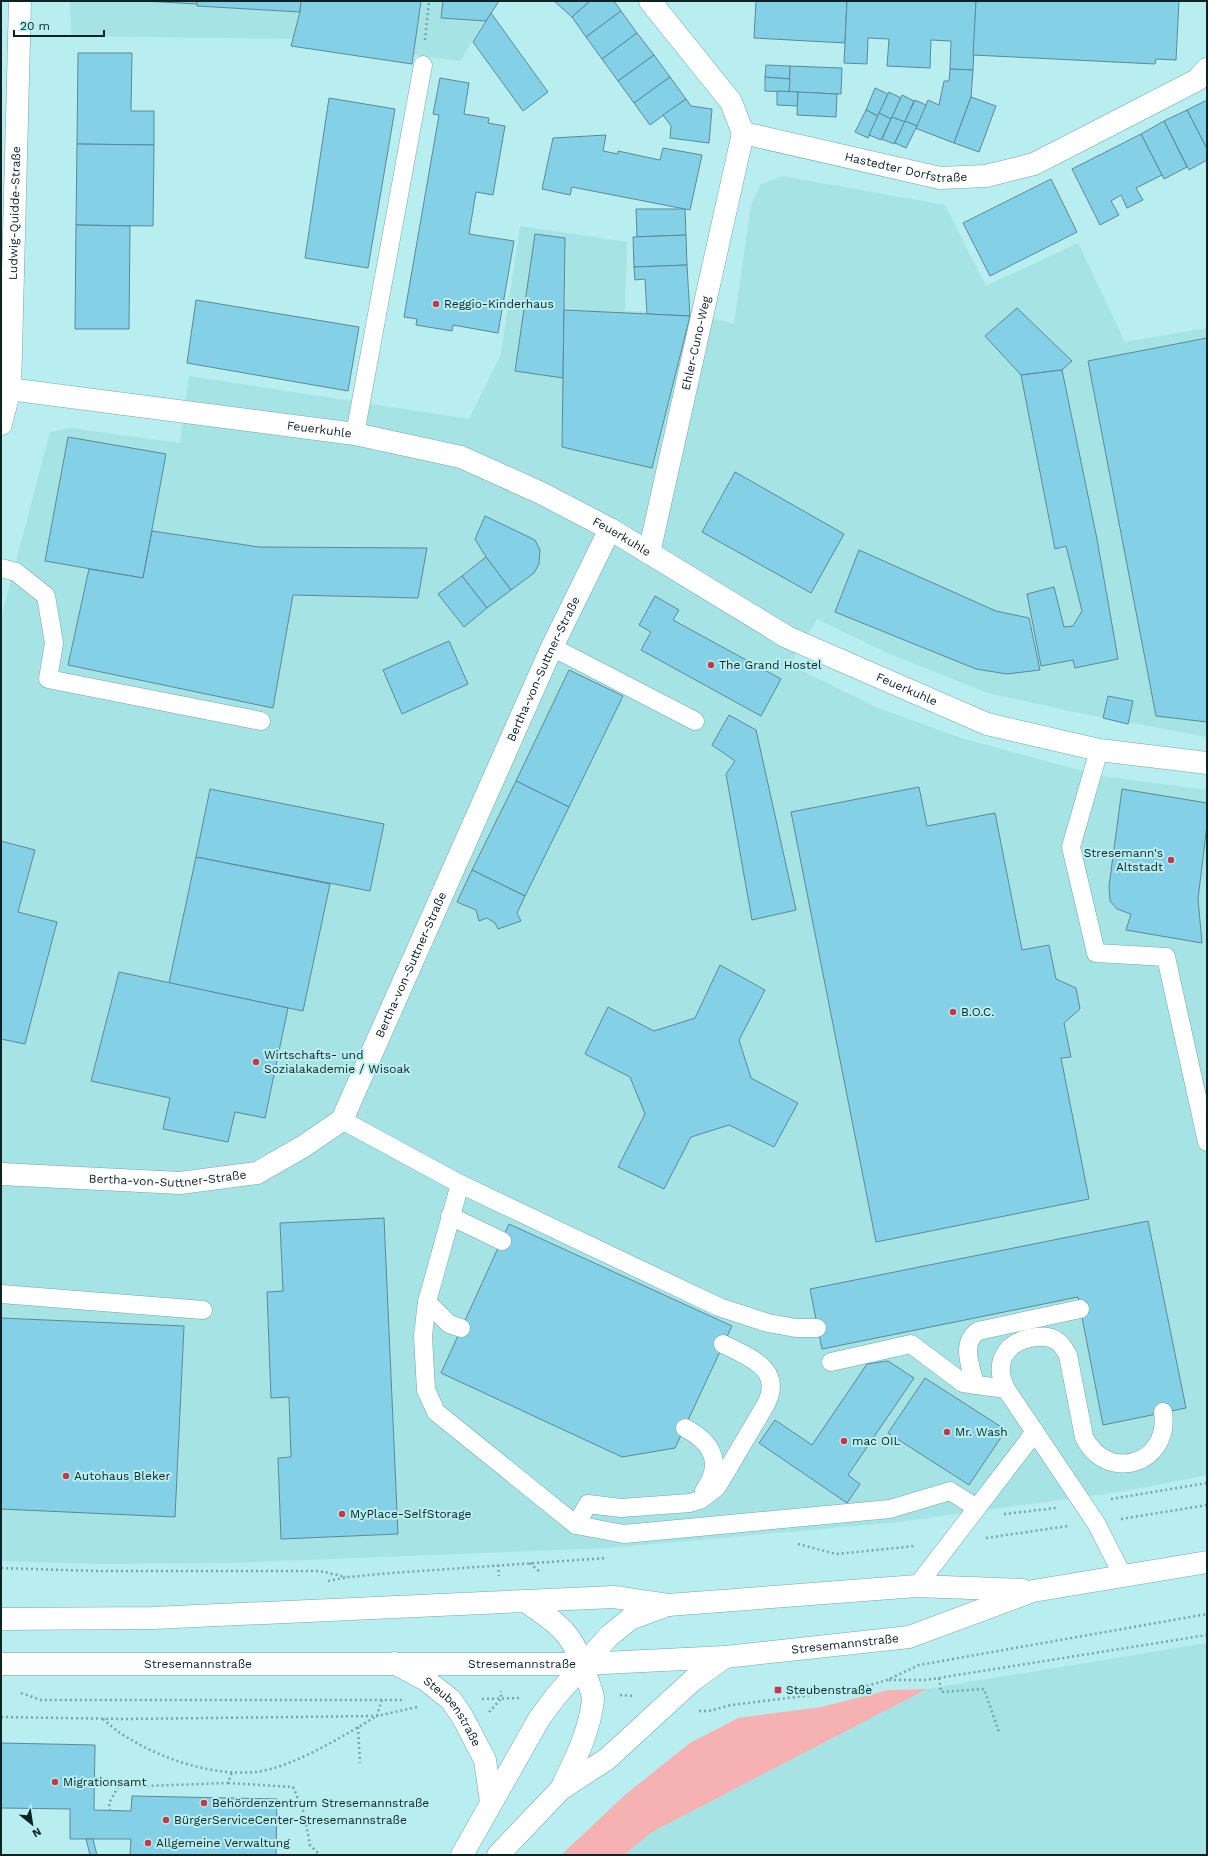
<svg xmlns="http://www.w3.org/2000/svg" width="1208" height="1856" viewBox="0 0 1208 1856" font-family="'Work Sans',sans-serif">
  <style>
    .built { fill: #a5e3e5 }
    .green { fill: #f6b2b2 }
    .building { fill: #84d0e7; stroke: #5c8996 }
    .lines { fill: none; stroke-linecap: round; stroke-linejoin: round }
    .service-casing { stroke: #74a7a9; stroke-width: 19 }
    .minor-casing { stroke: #74a7a9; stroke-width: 23 }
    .secondary-casing { stroke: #74a7a9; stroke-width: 23 }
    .primary-casing { stroke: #74a7a9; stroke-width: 23 }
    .path { stroke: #7aa4a5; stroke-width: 2.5; stroke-dasharray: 2 3; stroke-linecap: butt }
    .service { stroke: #fff; stroke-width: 18 }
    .minor { stroke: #fff; stroke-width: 22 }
    .secondary { stroke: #fff; stroke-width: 22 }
    .primary { stroke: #fff; stroke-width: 22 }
    .poi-dot { fill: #c73748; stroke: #b9eef0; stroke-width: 1.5 }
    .labels { text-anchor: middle; stroke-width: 4; stroke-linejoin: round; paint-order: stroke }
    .street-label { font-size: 12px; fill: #0e2324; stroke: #b9eef0 }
    .poi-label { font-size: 12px; fill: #0e2324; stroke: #b9eef0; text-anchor: start }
  </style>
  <rect width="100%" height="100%" fill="#b9eef0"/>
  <g class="built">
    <polygon points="70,1 497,1 460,61 289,39 71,36"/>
    <polygon points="782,176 945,205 986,286 1078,243 1125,342 1207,328 1207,737 1079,713 988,693 887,653 817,619 790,665 876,707 961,738 1101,776 1207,790 1207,1475 1125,1491 898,1522 609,1548 230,1563 101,1564 1,1561 1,618 50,432 70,428 180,443 189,376 469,419 501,354 520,226 627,242 625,311 691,313 734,324 751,205 760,185"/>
    <polygon points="1207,1643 1207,1855 624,1855 652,1832 927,1689"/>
  </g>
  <polygon class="green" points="927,1689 652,1832 624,1855 561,1855 626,1794 690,1743 738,1718 821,1707 889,1690"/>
  <g class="building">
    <polygon points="143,1 197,1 197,4"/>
    <polygon points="197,1 301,1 300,12 197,6"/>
    <polygon points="301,1 421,1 412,64 291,46 300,12"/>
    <polygon points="443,1 499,1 486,21 441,18"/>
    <polygon points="554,1 590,1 572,17"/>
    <polygon points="590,1 614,1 621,11 586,37 572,17"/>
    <polygon points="756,1 847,1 845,43 754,38"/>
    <polygon points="847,1 976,1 973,70 950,69 951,41 931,40 930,68 887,66 889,39 868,38 867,64 844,63"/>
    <polygon points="976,1 1179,1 1176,60 1156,59 1155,64 973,55"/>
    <polygon points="621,11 637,33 602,59 586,37"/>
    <polygon points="491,13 548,92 523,111 473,42"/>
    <polygon points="637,33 654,55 618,81 602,59"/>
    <polygon points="78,53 132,53 131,111 154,111 154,145 77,144"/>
    <polygon points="654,55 670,77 634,103 618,81"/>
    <polygon points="766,65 790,66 790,79 765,77"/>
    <polygon points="790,66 842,68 841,94 789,92"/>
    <polygon points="950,69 973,70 971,97 954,143 915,128 928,100 939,105 944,81 949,81"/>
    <polygon points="670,77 686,99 650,125 634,103"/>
    <polygon points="765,77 790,79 789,92 765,91"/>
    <polygon points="440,78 469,83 464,114 489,118 488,123 505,126 493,195 476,192 469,234 514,241 498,333 453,325 452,331 416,325 417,319 404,317 439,115 433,114"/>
    <polygon points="875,88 888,94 878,116 866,110"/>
    <polygon points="777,91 798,92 798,106 777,105"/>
    <polygon points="798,92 837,94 836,117 797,115"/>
    <polygon points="889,92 901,98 891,119 879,113"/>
    <polygon points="902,95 914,101 905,122 892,117"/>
    <polygon points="971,97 996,106 979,152 954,143"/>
    <polygon points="329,98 395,109 368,268 305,258"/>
    <polygon points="686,99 691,106 712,109 709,143 670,138 671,126 663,115"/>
    <polygon points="915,100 926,105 917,126 905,121"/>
    <polygon points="1207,100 1207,149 1187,110"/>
    <polygon points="866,110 878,116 868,138 855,132"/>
    <polygon points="1187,110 1207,149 1207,160 1189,170 1164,121"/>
    <polygon points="879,113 891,119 881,140 869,135"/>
    <polygon points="892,117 905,122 894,144 882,139"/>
    <polygon points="905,121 917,126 906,148 895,143"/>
    <polygon points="1164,121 1187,167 1164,179 1141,134"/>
    <polygon points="1141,134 1162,175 1136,188 1143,200 1127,208 1121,195 1111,201 1119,215 1100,225 1072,169"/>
    <polygon points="606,135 603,151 618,154 618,151 660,160 663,148 702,155 690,210 572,187 570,195 542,189 553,138"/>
    <polygon points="77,144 154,145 153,226 76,225"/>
    <polygon points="1051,179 1077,232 990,276 963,223"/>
    <polygon points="636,209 685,209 686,235 637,237"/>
    <polygon points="76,225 130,226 129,329 75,329"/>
    <polygon points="535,234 565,238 563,378 515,371"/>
    <polygon points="686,235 687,265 634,267 633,237"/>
    <polygon points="687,265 690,316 647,314 645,279 635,280 634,267"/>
    <polygon points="196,300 359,327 348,391 187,363"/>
    <polygon points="1017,308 1072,361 1062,370 1021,375 985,336"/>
    <polygon points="564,310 690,316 652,468 562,447"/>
    <polygon points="1207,338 1207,722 1156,716 1088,361"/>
    <polygon points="1062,370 1097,539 1118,659 1075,668 1073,660 1041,666 1027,594 1054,587 1064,627 1073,626 1082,611 1066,546 1055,549 1021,375"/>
    <polygon points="68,437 166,454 143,578 45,561"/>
    <polygon points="735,472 844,534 811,593 702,532"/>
    <polygon points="485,516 535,540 540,550 539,564 534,573 511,590 486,557 475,539"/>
    <polygon points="152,531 259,547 427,548 418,598 293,595 273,708 68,665 89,569 143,578"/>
    <polygon points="859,550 996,611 1029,618 1040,670 1007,674 976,669 835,612"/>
    <polygon points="486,557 511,590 487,608 462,576"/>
    <polygon points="462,576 487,608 464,627 438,594"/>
    <polygon points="655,596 679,610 673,620 781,679 761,716 641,650 651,632 639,625"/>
    <polygon points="449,641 468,684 402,714 383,670"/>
    <polygon points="569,670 623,696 569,807 516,781"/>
    <polygon points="1108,696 1133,701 1128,724 1103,718"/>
    <polygon points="729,715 756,730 796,910 752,920 726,774 735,761 712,745"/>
    <polygon points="516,781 569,807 525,896 472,870"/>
    <polygon points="919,787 927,826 995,813 1022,950 1049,945 1056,979 1076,988 1080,1009 1064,1023 1071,1057 1061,1058 1089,1199 876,1242 791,812"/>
    <polygon points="210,789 384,824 370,891 196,857"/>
    <polygon points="1122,789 1207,803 1207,825 1198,899 1202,943 1126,930 1131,914 1117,909 1110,901 1109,886"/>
    <polygon points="1,841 35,850 18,912 57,922 25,1044 1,1039"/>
    <polygon points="196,857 330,884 303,1011 169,983"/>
    <polygon points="472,870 525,896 517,913 521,921 498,929 495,923 487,918 479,921 476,910 457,902"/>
    <polygon points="720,965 765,990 739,1040 751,1078 798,1103 774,1147 729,1125 691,1137 664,1189 618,1167 645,1114 630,1077 585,1054 608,1007 654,1031 695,1018"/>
    <polygon points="119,972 288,1008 265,1118 235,1112 228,1142 163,1129 170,1098 91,1081"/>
    <polygon points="384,1218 398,1534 281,1539 278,1458 291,1457 289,1397 271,1398 267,1292 283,1291 280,1223"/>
    <polygon points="1148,1221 1186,1408 1103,1425 1078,1297 822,1349 810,1289"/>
    <polygon points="509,1224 732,1326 675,1448 622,1457 441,1373"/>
    <polygon points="1,1318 184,1326 175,1517 1,1509"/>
    <polygon points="888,1361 914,1378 848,1475 860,1484 847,1503 759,1443 775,1420 812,1445 867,1364"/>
    <polygon points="925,1378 1006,1430 969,1485 888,1433"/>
    <polygon points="1,1743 95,1745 94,1810 131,1811 132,1796 277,1799 276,1855 130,1855 131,1839 70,1839 70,1809 1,1808"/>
    <polygon points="86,1839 93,1839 97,1855 90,1855"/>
  </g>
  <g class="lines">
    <g class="service-casing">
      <g id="service">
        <polyline points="355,434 423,65"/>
        <polyline points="1,568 16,572 46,596 54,643 48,679 261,721"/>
        <polyline points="552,647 695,721"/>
        <polyline points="1099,750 1071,847 1096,953 1166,957 1207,1142"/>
        <polyline points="342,1120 460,1184 719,1307 768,1323 796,1328 817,1328"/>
        <polyline points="460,1184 427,1302 423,1336 426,1390 436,1412 576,1525 624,1534 890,1509 950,1491 977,1508"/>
        <polyline points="450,1216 502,1241"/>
        <polyline points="1,1294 203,1310"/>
        <polyline points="427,1302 449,1324 461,1328"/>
        <polyline points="831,1362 911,1344 963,1383 1006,1389"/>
        <path d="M975,1385c-4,-19 -15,-41 3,-54l102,-22"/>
        <path d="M685,1428c27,14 39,35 19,63"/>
        <path d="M576,1525l12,-21 33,4 69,-5 10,-3 17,-13 48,-81c20,-37 -15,-48 -42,-62"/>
        <path d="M1123,1576l-27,-53 -90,-134c-12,-24 -3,-45 24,-51 9,-2 18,-3 27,3 5,3 8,9 11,14l16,82c23,47 87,27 79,-25"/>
        <polyline points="917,1586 1035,1432"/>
      </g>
    </g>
    <g class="minor-casing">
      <g id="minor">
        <polyline points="650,1 731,102 743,133"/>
        <path id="s1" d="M743,133l197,45 46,-2 48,-12 163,-84 10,-11"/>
        <path id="s2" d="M1,388l354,46 106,23 80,36 69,36 177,108 200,87 112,26 108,13"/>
        <path id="s3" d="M1,424l9,-35 10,-388"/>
        <path id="s4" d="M649,553l94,-420"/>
        <path id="s5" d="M1,1174l179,9 77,-10 47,-27 38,-26 210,-473 58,-118"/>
      </g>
    </g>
    <g class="secondary-casing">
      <g id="secondary">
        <path d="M526,1602c36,23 49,35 61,76 2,7 6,15 6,21 -3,32 -18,61 -32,90"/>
        <path id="s6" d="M394,1663l32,17 25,20 11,16 23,44 6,42"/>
        <polyline points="462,1855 539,1719 556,1696 609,1636 630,1619 668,1605"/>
        <polyline points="498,1855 561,1789 607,1759 693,1680 725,1657"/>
      </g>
    </g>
    <g class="primary-casing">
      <g id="primary">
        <polyline points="1,1619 153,1618 614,1597 668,1605 917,1586 1022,1590"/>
        <path id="s7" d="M1,1664h582l142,-7 184,-20 124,-46 174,-29"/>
      </g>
    </g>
    <g class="path">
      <polyline points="425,40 429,1"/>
      <polyline points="1111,1499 1207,1483"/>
      <polyline points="1004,1514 1056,1508"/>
      <polyline points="1121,1519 1207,1505"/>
      <polyline points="986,1538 1068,1526"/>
      <polyline points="798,1544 836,1554 915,1546"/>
      <polyline points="530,1563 541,1573"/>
      <polyline points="498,1565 499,1576"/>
      <polyline points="1,1568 95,1571 320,1571 346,1577"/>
      <polyline points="328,1581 349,1577 391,1573 607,1558"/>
      <polyline points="939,1678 941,1692 984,1689 999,1732"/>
      <polyline points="889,1680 926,1680 1207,1635"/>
      <polyline points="21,1693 41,1700 405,1700"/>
      <polyline points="620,1695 635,1696"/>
      <polyline points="482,1699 521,1698"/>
      <polyline points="699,1711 709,1711 731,1705 853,1690 887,1680 919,1665 1207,1614"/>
      <polyline points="489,1712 501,1699 501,1691"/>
      <polyline points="1,1717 125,1719 377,1716 417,1707"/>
      <path d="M103,1719c8,7 17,15 27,20 34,21 84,37 125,33 35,-3 90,-37 122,-56l5,-17"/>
      <polyline points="358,1727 360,1763"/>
      <polyline points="228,1783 293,1787 304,1813 310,1845 320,1855"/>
      <polyline points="110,1811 109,1803 118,1787 228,1783 232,1772"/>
    </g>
    <use href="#service" class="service"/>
    <use href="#minor" class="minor"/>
    <use href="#secondary" class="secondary"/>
    <use href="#primary" class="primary"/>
  </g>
  <g class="poi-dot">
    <circle cx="436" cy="304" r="4"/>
    <circle cx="711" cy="665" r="4"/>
    <circle cx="1171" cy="860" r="4"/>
    <circle cx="953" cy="1012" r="4"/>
    <circle cx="256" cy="1062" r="4"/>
    <circle cx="947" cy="1432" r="4"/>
    <circle cx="844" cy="1441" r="4"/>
    <circle cx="66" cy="1476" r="4"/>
    <circle cx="342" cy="1514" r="4"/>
    <rect x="774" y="1686" width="8" height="8" rx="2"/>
    <circle cx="55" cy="1782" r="4"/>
    <circle cx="204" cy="1803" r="4"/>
    <circle cx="166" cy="1820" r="4"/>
    <circle cx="148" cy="1843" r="4"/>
  </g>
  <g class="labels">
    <g class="street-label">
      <text dy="4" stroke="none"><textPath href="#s1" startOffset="167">Hastedter Dorfstraße</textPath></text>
      <text dy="4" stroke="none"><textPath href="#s3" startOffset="212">Ludwig-Quidde-Straße</textPath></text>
      <text dy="4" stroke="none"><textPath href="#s4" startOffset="215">Ehler-Cuno-Weg</textPath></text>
      <text dy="4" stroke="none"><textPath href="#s2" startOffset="321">Feuerkuhle</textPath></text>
      <text dy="4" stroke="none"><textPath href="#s2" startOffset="645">Feuerkuhle</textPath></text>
      <text dy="4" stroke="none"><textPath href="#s5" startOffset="851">Bertha-von-Suttner-Straße</textPath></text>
      <text dy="4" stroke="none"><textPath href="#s2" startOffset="969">Feuerkuhle</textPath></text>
      <text dy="4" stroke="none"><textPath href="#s5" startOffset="527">Bertha-von-Suttner-Straße</textPath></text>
      <text dy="4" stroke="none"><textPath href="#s5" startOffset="167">Bertha-von-Suttner-Straße</textPath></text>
      <text dy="4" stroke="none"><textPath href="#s7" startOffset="845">Stresemannstraße</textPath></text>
      <text dy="4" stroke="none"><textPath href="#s7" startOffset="197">Stresemannstraße</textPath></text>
      <text dy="4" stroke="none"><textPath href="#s7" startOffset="521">Stresemannstraße</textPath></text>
      <text dy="4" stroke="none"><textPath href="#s6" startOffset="78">Steubenstraße</textPath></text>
    </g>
    <g class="poi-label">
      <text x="444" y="308">Reggio-Kinderhaus</text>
      <text x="719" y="669">The Grand Hostel</text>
      <text x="1163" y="857" text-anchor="end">Stresemann's<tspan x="1163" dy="14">Altstadt</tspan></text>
      <text x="961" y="1016">B.O.C.</text>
      <text x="264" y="1059">Wirtschafts- und<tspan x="264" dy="14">Sozialakademie / Wisoak</tspan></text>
      <text x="955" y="1436">Mr. Wash</text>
      <text x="852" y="1445">mac OIL</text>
      <text x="74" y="1480">Autohaus Bleker</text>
      <text x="350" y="1518">MyPlace-SelfStorage</text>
      <text x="786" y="1694">Steubenstraße</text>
      <text x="63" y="1786">Migrationsamt</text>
      <text x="212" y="1807">Behördenzentrum Stresemannstraße</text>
      <text x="174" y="1824">BürgerServiceCenter-Stresemannstraße</text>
      <text x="156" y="1847">Allgemeine Verwaltung</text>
    </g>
  </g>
  <rect width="1208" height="1856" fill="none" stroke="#0e2324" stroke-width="4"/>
  <g transform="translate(32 1824) rotate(150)" stroke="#b9eef0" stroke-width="3" paint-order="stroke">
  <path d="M0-3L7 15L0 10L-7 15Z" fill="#0e2324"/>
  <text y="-6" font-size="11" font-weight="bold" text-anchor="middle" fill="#0e2324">N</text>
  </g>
  <path d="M14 30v6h90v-6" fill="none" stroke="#0e2324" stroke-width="2"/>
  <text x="20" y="30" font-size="12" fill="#0e2324" stroke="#b9eef0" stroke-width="3" paint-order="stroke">20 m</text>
</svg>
